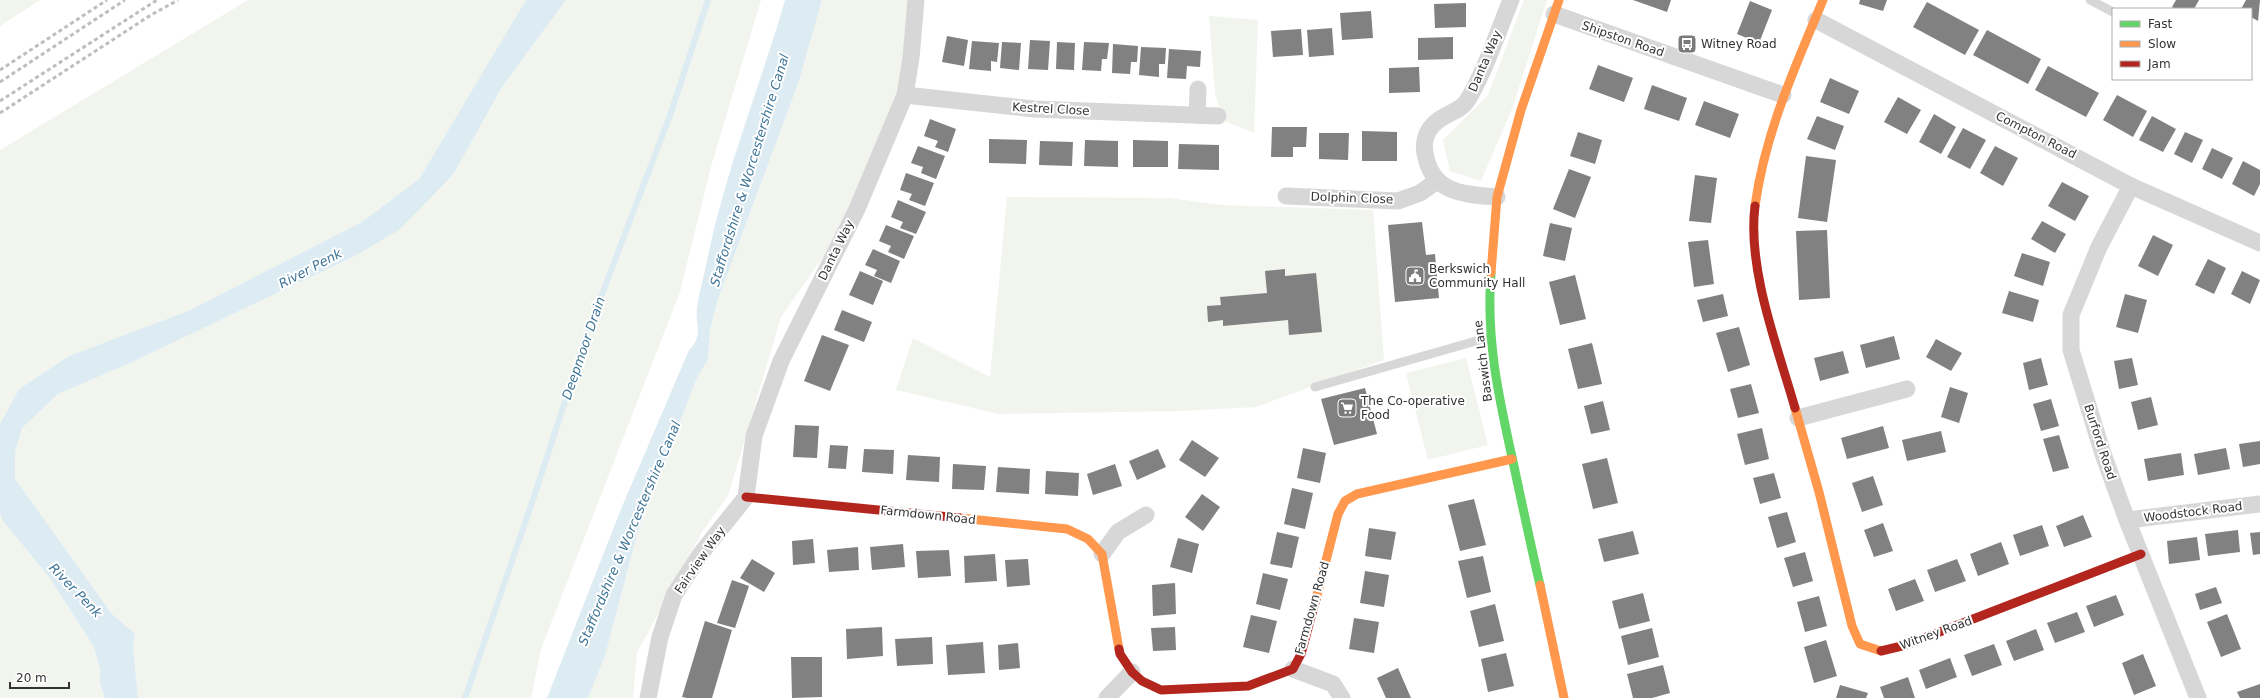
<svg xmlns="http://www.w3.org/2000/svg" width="2260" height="698" viewBox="0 0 2260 698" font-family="'DejaVu Sans',sans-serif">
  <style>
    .green { fill: #f1f5ed }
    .water { fill: #ddebf3 }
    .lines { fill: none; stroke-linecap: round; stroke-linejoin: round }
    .stream { stroke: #ddebf3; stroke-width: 6 }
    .building { fill: #818181 }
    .lane { stroke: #d7d7d7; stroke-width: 9 }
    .street { stroke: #d7d7d7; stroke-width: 17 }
    .fast { stroke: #63d668; stroke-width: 9 }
    .slow { stroke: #ff974d; stroke-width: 9 }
    .jam { stroke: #b3261e; stroke-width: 9 }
    .rail { stroke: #bebebe; stroke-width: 3; stroke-dasharray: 4 3; stroke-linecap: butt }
    .labels { text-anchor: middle; stroke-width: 4; stroke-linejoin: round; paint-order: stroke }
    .street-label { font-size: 12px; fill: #333; stroke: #fff }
    .poi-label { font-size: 12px; fill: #333; stroke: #fff; text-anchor: start }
    .water-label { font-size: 13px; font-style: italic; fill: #3f7597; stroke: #fff }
  </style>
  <rect width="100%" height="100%" fill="#fff"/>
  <g class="green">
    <polygon points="0,0 40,0 0,26"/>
    <polygon points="248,0 526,0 419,179 362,222 188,311 69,356 19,389 0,424 0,150"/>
    <polygon points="566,0 761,0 712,163 680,292 541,649 531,698 138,698 133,646 134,634 112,614 15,479 15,452 22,428 58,394 128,364 355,256 399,230 453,175 502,87"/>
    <polygon points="822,0 915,0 905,95 857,209 781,317 728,496 703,530 637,653 633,698 588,698 605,656 638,531 696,380 708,359 710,330 717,302 799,81"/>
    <polygon points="1524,0 1547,0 1512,109 1481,181 1450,171 1443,140 1488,95"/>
    <polygon points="1209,16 1258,20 1254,133 1224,121 1215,94"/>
    <polygon points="1007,197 1169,198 1221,205 1373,210 1384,360 1256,407 1181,411 999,414 896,390 913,338 990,377"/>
    <polygon points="1466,358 1488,445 1428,460 1406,373"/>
    <polygon points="0,514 3,521 49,577 94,647 100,670 100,683 105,698 0,698"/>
  </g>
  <g class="water">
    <polygon points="526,0 566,0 502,87 453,175 399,230 355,256 128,364 58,394 22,428 15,452 15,479 112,614 135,634 133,646 138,698 105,698 100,683 100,670 94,647 49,577 3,521 0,514 0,424 19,389 69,356 188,311 362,222 419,179"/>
    <path d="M785,0h37l-23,81 -82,221 -7,28 -2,29 -12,21 -58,151 -33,125 -17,42h-41l74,-189 68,-159c15,-15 6,-24 8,-42 2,-16 7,-32 10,-47 18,-90 53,-174 78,-261z"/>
  </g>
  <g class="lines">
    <polyline class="stream" points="465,698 537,488 585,339 669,118 708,0"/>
  </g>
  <g class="building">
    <polygon points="1633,0 1671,0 1667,12"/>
    <polygon points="1860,0 1887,0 1883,11 1859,4"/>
    <polygon points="2176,0 2199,0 2194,9 2175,9 2172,7"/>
    <polygon points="2246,0 2260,0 2258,21 2251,17 2251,9 2241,9"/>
    <polygon points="1750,1 1772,10 1759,43 1737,34"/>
    <polygon points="1927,2 1979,30 1965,55 1913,27"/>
    <polygon points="1466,3 1466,27 1435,28 1434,4"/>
    <polygon points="1371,11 1373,38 1342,40 1340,13"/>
    <polygon points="1332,28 1334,55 1309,57 1307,30"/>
    <polygon points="1301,29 1303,55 1273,57 1271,31"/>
    <polygon points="1987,30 2041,59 2028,84 1973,55"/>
    <polygon points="947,36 968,40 964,66 942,62"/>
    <polygon points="1453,37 1453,59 1418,60 1418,38"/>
    <polygon points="1030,40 1050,41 1048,70 1028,69"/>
    <polygon points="972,41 999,43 997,62 991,61 991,71 969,69"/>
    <polygon points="1002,42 1021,43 1019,70 1000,68"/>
    <polygon points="1057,42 1075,43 1074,70 1056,69"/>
    <polygon points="1084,42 1109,43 1107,59 1102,59 1101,71 1082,70"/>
    <polygon points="1113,44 1138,46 1137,62 1131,62 1130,74 1112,73"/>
    <polygon points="1141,47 1166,48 1165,64 1159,64 1159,77 1139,75"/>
    <polygon points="1169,49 1201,51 1200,67 1187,66 1186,79 1167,78"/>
    <polygon points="1598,65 1633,78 1624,102 1589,89"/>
    <polygon points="2048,66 2099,93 2086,117 2035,90"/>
    <polygon points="1419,67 1420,92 1389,93 1389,68"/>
    <polygon points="1830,78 1859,91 1849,114 1820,102"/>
    <polygon points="1652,85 1687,98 1679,121 1644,109"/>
    <polygon points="2117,95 2147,111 2133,137 2103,120"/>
    <polygon points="1898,97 1921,110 1907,134 1884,122"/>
    <polygon points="1704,101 1739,114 1730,138 1695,125"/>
    <polygon points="1934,114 1956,127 1941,154 1919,142"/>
    <polygon points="1817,116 1844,126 1835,150 1807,139"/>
    <polygon points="2152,116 2176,129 2163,152 2139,140"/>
    <polygon points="930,119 956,129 948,152 935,147 938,141 924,136"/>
    <polygon points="1272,127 1307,127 1306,147 1293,147 1293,157 1271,157"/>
    <polygon points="1963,128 1986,140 1970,169 1947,157"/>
    <polygon points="1362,131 1397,132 1397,161 1362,161"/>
    <polygon points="1578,132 1602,140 1595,164 1570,156"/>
    <polygon points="2185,132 2203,140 2192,163 2174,154"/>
    <polygon points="1319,133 1349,133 1348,160 1319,159"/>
    <polygon points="989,139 1027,140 1026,164 989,163"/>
    <polygon points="1085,140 1118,141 1118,167 1084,166"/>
    <polygon points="1133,140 1168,141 1168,167 1133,167"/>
    <polygon points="1040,141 1073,142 1072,166 1039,165"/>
    <polygon points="1179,144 1219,145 1219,170 1178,169"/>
    <polygon points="918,146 945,156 936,179 921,173 923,167 911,163"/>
    <polygon points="1995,146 2018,158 2003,186 1980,173"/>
    <polygon points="2212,148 2233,158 2222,179 2202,169"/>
    <polygon points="1806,156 1836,160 1827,222 1798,218"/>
    <polygon points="2243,161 2260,170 2260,184 2254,196 2232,184"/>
    <polygon points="1569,169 1591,177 1575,218 1553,209"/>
    <polygon points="906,173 934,183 925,206 909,200 912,194 900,190"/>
    <polygon points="1695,175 1717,178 1711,223 1689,221"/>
    <polygon points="2062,182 2089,196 2075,221 2048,206"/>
    <polygon points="898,200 926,212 916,234 900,228 903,222 891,217"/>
    <polygon points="2042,221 2066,234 2055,253 2031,239"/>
    <polygon points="1422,222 1426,255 1435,254 1439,298 1395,302 1388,225"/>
    <polygon points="1550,223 1572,228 1565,261 1543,256"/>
    <polygon points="886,225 914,236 904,259 888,252 891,246 879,241"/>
    <polygon points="1827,230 1830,298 1799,300 1796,231"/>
    <polygon points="2153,235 2173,245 2158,276 2138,266"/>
    <polygon points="1708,240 1714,284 1694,287 1688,242"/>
    <polygon points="873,249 900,261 891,283 874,276 877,270 865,265"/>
    <polygon points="2022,253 2050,262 2043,286 2014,276"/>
    <polygon points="2208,259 2226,268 2214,294 2195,285"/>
    <polygon points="1285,269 1285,276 1316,273 1322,332 1289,335 1288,320 1223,326 1223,320 1208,322 1207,306 1221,305 1220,297 1267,293 1265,271"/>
    <polygon points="860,271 883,281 873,305 849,295"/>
    <polygon points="2242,271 2260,280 2250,304 2231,294"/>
    <polygon points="1575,275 1586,319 1560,325 1549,282"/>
    <polygon points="2009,291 2039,300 2033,322 2002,313"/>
    <polygon points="1723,294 1728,316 1703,322 1697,300"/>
    <polygon points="2125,294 2147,300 2138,333 2116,327"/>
    <polygon points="842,310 872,322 864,342 834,330"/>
    <polygon points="1739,327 1750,365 1728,372 1716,333"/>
    <polygon points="822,335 849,345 830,391 804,381"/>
    <polygon points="1894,336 1900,359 1866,368 1860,345"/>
    <polygon points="1936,339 1962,353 1951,371 1926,357"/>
    <polygon points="1592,343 1602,384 1578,389 1568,349"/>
    <polygon points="1843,351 1849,373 1820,381 1814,358"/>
    <polygon points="2041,358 2048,385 2029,390 2023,363"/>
    <polygon points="2132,358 2138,385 2119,389 2114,361"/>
    <polygon points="1751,384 1759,413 1738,418 1730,389"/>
    <polygon points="1950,387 1968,393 1959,423 1941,417"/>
    <polygon points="1365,388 1377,434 1334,445 1321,399"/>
    <polygon points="2151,397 2158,425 2138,430 2131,402"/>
    <polygon points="2051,399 2059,426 2041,431 2033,404"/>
    <polygon points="1603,401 1610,430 1591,434 1584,406"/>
    <polygon points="795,425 819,426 817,458 793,457"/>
    <polygon points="1883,426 1889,448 1847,459 1841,438"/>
    <polygon points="1762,428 1769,459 1745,465 1737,434"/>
    <polygon points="1941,431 1946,452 1907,461 1902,440"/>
    <polygon points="2059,435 2069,468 2053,472 2043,439"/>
    <polygon points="1192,440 1219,458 1205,477 1179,460"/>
    <polygon points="2260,441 2260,464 2243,467 2239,444"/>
    <polygon points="830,445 848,446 846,469 828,468"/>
    <polygon points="1303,448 1326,453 1320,483 1297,478"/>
    <polygon points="2226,448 2230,469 2198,475 2194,454"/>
    <polygon points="864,449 894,450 893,474 862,472"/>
    <polygon points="1158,449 1166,467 1137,480 1129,461"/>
    <polygon points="2181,453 2184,475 2148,481 2144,459"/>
    <polygon points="908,455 940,457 939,482 906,480"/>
    <polygon points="1607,458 1618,503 1593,509 1582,464"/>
    <polygon points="953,464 986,466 984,490 952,489"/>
    <polygon points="1115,464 1122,486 1093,495 1087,474"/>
    <polygon points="998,467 1030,469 1029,494 996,492"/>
    <polygon points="1046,471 1079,473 1078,496 1045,494"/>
    <polygon points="1774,473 1781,498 1760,504 1753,478"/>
    <polygon points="1873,476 1883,505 1862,512 1852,483"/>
    <polygon points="1292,488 1313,493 1305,529 1284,524"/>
    <polygon points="1202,494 1220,507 1203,531 1185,517"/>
    <polygon points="1474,499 1486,545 1460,551 1448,505"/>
    <polygon points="1787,512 1796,542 1777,548 1768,517"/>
    <polygon points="2083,515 2092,537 2064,547 2056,526"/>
    <polygon points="1883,523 1893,551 1874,557 1864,530"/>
    <polygon points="2042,525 2049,546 2020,556 2013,535"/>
    <polygon points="1369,528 1396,532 1391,560 1365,556"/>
    <polygon points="2238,530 2240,552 2208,556 2205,534"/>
    <polygon points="1633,531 1639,554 1604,562 1598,539"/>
    <polygon points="1277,532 1299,537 1292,568 1270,564"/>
    <polygon points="2260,532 2260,554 2253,555 2250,533"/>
    <polygon points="2197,537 2200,560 2169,564 2167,541"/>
    <polygon points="1178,538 1199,544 1192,573 1170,567"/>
    <polygon points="813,539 815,563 793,565 792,541"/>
    <polygon points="2001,542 2009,564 1978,576 1970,554"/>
    <polygon points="903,544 905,567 872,570 870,547"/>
    <polygon points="858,547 859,570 829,572 827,550"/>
    <polygon points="949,550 951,576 918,578 916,551"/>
    <polygon points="1805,552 1813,581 1793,587 1784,558"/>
    <polygon points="995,554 997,581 965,583 964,556"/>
    <polygon points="1483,556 1491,592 1467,598 1458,561"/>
    <polygon points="752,559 775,573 764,592 740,578"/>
    <polygon points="1028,559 1030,585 1007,587 1005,560"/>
    <polygon points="1957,559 1966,581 1935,592 1927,570"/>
    <polygon points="1365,571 1389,575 1384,607 1360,603"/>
    <polygon points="1263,573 1288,579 1280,610 1256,604"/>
    <polygon points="1915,579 1924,601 1896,611 1888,589"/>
    <polygon points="732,580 749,586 735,628 717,623"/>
    <polygon points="1175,583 1176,614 1153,616 1152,585"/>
    <polygon points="2216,587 2222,603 2200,610 2195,594"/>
    <polygon points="1643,593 1650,621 1619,629 1612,601"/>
    <polygon points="2116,595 2124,615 2094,627 2086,606"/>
    <polygon points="1819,596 1827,626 1805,632 1797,602"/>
    <polygon points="1495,604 1504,641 1479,647 1470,611"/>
    <polygon points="2077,612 2085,632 2055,643 2047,623"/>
    <polygon points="2227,614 2241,649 2221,657 2207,622"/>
    <polygon points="1251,615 1277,621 1269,653 1243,647"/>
    <polygon points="1354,618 1379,622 1374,653 1349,649"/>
    <polygon points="705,621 732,630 712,698 687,698 682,697"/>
    <polygon points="882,627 883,656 847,659 846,629"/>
    <polygon points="1175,627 1176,650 1153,651 1151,628"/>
    <polygon points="1652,628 1659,657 1628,665 1621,636"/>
    <polygon points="2036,629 2044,650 2014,661 2006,641"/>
    <polygon points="932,637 933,664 897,666 895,639"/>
    <polygon points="1826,640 1837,676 1814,683 1804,647"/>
    <polygon points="983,642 985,673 948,675 946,645"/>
    <polygon points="1018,643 1020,668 999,670 998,645"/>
    <polygon points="1994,644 2002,665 1972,676 1964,655"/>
    <polygon points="1506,653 1514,686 1488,692 1481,659"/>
    <polygon points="2143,654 2156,686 2134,695 2122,663"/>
    <polygon points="791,657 822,657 822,697 792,698"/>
    <polygon points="1950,658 1957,677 1926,689 1919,670"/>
    <polygon points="1663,665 1670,693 1652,698 1633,698 1627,674"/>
    <polygon points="1398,668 1411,698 1386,698 1377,678"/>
    <polygon points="1908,677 1915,698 1884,698 1880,687"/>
    <polygon points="2260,684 2260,698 2240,698 2237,692"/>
    <polygon points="1840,685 1868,693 1866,698 1836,698"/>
  </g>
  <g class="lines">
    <g class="lane">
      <polyline points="2090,0 2113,12"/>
      <polyline points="1315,387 1490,337"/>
    </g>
    <g class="street">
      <polyline points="1554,14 1783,95"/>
      <polyline points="1816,20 2131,186 2260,243"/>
      <polyline points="905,95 1034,109 1218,116"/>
      <polyline points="1197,115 1198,89"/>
      <polyline points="2131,186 2099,247 2071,315 2071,350 2103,454 2127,520 2198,698"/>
      <polyline points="1286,196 1398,201 1420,193 1437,181"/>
      <path d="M1497,197c-34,-3 -65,-3 -72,-44 -2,-10 1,-21 8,-28 9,-11 27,-13 34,-24 18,-29 31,-70 44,-101"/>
      <polyline points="1798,418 1907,389"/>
      <polyline points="2127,520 2260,504"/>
      <polyline points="1102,554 1118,532 1146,515"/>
      <polyline points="1293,669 1333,684 1342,698"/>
      <polyline points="648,698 660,637 674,595 702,552 746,497 754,436 781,361 857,209 905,95 911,58 916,0"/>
      <polyline points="1107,698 1132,672"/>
    </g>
    <path class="fast" d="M1491,273c-5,65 7,121 21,184 9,42 18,85 28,128"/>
    <g class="slow">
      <path d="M1755,206c10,-73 40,-139 68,-206"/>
      <polyline points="1491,273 1497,197 1521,110 1559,0"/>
      <polyline points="1795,408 1819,492 1852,626 1860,644 1881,651"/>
      <polyline points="960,518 1067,529 1088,539 1102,554 1119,649"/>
      <polyline points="1540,585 1564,698"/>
      <polyline points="1316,599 1338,514 1345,501 1357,494 1512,459"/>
    </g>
    <g class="jam">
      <path d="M1755,206c-8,63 23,142 40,202"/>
      <polyline points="746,497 960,518"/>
      <polyline points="1119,649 1120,654 1132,672 1142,681 1161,690 1248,686 1293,669 1301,654 1316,599"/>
      <polyline points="1881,651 1906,645 2141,554"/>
    </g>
    <g class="rail">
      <polyline points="0,70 107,0"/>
      <polyline points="0,82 125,0"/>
      <polyline points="0,101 157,0"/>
      <polyline points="0,113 151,15 178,0"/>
    </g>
  </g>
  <defs>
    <g id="bus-square" transform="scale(1)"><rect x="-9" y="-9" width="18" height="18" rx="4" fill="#7a7a7a" stroke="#fff"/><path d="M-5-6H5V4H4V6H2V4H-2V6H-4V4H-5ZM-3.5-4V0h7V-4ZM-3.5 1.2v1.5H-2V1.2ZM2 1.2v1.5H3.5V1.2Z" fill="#fff"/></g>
    <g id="civic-square" transform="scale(1)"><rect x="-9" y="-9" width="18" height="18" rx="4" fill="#7a7a7a" stroke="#fff"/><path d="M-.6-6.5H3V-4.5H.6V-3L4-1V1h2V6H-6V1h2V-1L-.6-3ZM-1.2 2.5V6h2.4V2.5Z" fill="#fff"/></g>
    <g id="supermarket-square" transform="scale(1)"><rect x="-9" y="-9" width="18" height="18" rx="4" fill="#7a7a7a" stroke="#fff"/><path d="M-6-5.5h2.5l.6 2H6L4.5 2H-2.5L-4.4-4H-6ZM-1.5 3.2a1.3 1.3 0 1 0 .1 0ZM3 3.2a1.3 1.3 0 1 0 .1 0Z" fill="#fff"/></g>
  </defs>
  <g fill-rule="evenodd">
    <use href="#bus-square" x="1687" y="44"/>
    <use href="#civic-square" x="1415" y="276"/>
    <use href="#supermarket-square" x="1347" y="408"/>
  </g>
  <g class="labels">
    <g class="street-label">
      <text transform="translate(1623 39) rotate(19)" y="4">Shipston Road</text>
      <text transform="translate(1485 61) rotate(-67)" y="4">Danta Way</text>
      <text transform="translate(1051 109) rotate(3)" y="4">Kestrel Close</text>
      <text transform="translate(2036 135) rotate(27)" y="4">Compton Road</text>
      <text transform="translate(1352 198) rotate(2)" y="4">Dolphin Close</text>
      <text transform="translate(836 250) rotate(-64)" y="4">Danta Way</text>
      <text transform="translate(1483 361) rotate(-97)" y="4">Baswich Lane</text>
      <text transform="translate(2100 442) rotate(72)" y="4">Burford Road</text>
      <text transform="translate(2193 512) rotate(-7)" y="4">Woodstock Road</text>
      <text transform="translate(928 515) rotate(6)" y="4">Farmdown Road</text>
      <text transform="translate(700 560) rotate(-55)" y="4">Fairview Way</text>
      <text transform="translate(1312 608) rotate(-74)" y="4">Farmdown Road</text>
      <text transform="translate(1936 633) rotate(-20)" y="4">Witney Road</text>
    </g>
    <g class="poi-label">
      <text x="1701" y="48">Witney Road</text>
      <text x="1429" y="273">Berkswich<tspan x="1429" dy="14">Community Hall</tspan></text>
      <text x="1361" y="405">The Co-operative<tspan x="1361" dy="14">Food</tspan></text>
    </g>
    <g class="water-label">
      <text transform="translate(749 170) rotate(-73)" y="5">Staffordshire &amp; Worcestershire Canal</text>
      <text transform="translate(310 268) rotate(-28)" y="5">River Penk</text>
      <text transform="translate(583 348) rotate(-71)" y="5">Deepmoor Drain</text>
      <text transform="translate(629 533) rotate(-67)" y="5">Staffordshire &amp; Worcestershire Canal</text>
      <text transform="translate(76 590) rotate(46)" y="5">River Penk</text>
    </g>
  </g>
  <rect x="2112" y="8" width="140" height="72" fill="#ffffff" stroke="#adadad"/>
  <rect x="2120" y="21" width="20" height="6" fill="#63d668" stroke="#adadad"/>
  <text x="2148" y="28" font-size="12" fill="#333333">Fast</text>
  <rect x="2120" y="41" width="20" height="6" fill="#ff974d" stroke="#adadad"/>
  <text x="2148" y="48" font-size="12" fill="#333333">Slow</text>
  <rect x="2120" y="61" width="20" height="6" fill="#b3261e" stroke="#adadad"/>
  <text x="2148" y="68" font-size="12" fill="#333333">Jam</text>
  <path d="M10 682v6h59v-6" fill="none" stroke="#333333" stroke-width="2"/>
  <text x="16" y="682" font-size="12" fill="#333333" stroke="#ffffff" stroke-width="3" paint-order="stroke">20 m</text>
</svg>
